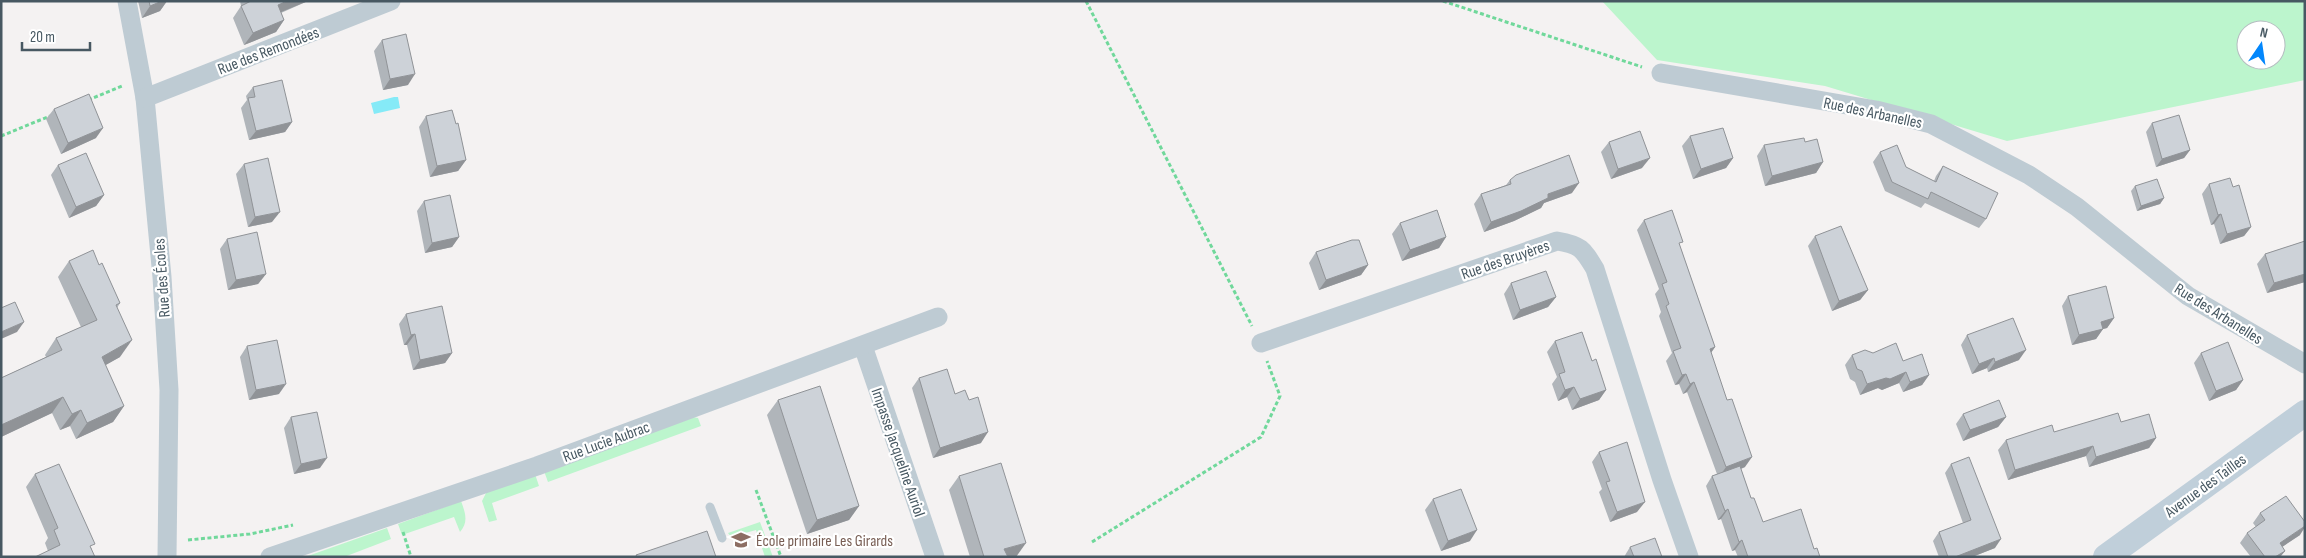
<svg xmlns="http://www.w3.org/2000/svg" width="2306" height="558" viewBox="0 0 2306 558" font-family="'Sofia Sans Condensed',sans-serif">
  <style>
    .green { fill: #bcf5cd; fill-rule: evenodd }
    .water { fill: #85eaf7 }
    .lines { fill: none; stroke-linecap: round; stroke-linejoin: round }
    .path { stroke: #70d89b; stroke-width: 3; stroke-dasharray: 4 2.5; stroke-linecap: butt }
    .lane { stroke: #becbd3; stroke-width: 9 }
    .street { stroke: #becbd3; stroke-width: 19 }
    .secondary { stroke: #c0cfda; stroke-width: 26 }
    .wall { fill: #b0b5ba }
    .shaded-wall { fill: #909397 }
    .building { fill: #cdd2d8; stroke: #909397 }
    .labels { text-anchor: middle; stroke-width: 4.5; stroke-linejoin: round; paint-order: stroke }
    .street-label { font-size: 16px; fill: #475862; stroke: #fff }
    .education-label { font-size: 16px; fill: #785e54; stroke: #fff; text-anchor: start }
  </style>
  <rect width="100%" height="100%" fill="#f4f2f2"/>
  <g class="green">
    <path d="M1602,1h703v79l-298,61 -182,-55 -168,-26zM2246,30h30v30h-30z"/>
    <polygon points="693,417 698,418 701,426 548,482 544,471"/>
    <polygon points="535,474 539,486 492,503 497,520 489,522 482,501 487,491"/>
    <path d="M461,501c4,11 8,21 -1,31l-6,-15 -52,18 -4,-11z"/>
    <polygon points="760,522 773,557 765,557 756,530 731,537 728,533"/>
    <polygon points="387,528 391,539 344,557 305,557"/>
  </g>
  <polygon class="water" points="394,97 398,97 400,108 374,114 371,103"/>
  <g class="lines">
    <g class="path">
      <polyline points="1086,1 1252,326"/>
      <polyline points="1443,1 1642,67"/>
      <polyline points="88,100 122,86"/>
      <polyline points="1,136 50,116"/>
      <polyline points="756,490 781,557"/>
      <polyline points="403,532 411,557"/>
      <polyline points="188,540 250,534 293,525"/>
      <polyline points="1092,542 1261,437 1280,396 1267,361"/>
    </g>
    <polyline class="lane" points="710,507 722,538"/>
    <g class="street">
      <polyline points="127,1 145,98 162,277 169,390 167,557"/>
      <polyline points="1661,73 1876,110 1931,124 2029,175 2077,207 2188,296 2305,364"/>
      <polyline points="145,98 391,1"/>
      <path d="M1261,343l296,-102c24,4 26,8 38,28l67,211 27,77"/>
      <polyline points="863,346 935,557"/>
      <polyline points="270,557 537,466 938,317"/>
    </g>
    <polyline class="secondary" points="2106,557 2305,413"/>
  </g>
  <g class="wall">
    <polygon points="138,1 167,1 160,11 142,18"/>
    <polygon points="240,1 308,1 281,13 284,20 276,32 244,45 233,18 241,6"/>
    <polygon points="382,40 408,85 383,90 374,51"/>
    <polygon points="253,87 292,122 285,132 249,140 241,108 247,100 246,96"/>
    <polygon points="54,109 96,138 61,154 46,119"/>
    <polygon points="426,116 456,124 466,160 458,171 430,177 419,127"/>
    <polygon points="2152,123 2190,150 2184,158 2156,167 2146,132"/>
    <polygon points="1690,136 1733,158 1726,168 1693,179 1682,146"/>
    <polygon points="1609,142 1642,168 1611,179 1601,152"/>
    <polygon points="1805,142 1823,162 1816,173 1765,186 1757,156 1764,145"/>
    <polygon points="1880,152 1906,167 1934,181 1936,176 1943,166 1986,219 1979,228 1925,203 1921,208 1885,191 1873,162"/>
    <polygon points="244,164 272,222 248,227 236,174"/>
    <polygon points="58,165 104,195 96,206 69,218 51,175"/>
    <polygon points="1510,180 1572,193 1544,203 1541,208 1514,221 1484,232 1474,204 1481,194 1506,185"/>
    <polygon points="2209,184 2233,187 2251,227 2244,236 2220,244 2214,224 2211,225 2202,194"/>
    <polygon points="2135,186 2164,198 2160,204 2137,211 2131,191"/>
    <polygon points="424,201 459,237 452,247 425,253 417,211"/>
    <polygon points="1644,220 1680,246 1715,347 1711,353 1745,467 1741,469 1751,498 1763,522 1814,549 1820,557 1738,557 1735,550 1732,551 1721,519 1718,520 1706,486 1712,476 1717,474 1687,392 1683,394 1679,384 1675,385 1666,361 1672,353 1659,316 1661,312 1655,294 1659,289 1637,230"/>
    <polygon points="1400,223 1446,237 1439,248 1402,261 1392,234"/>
    <polygon points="1815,236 1868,290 1860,300 1832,311 1808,246"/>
    <polygon points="227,239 266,274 258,284 228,290 220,249"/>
    <polygon points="2305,241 2305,282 2267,293 2257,264 2265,254"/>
    <polygon points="1316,252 1368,265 1361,275 1319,290 1309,263"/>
    <polygon points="69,261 99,265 120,303 117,308 120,357 105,365 124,406 113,422 76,439 70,426 60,430 52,413 1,437 1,378 46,357 45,355 56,338 81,327 58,277"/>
    <polygon points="1511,283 1556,297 1548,307 1513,320 1504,294"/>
    <polygon points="2068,296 2114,318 2107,328 2103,329 2096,339 2072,345 2062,306"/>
    <polygon points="406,314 452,353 445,363 413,370 407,345 404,345 399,324"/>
    <polygon points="1967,335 2019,360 1988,372 1987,368 1972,374 1961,345"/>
    <polygon points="1555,341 1592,361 1606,390 1599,400 1572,410 1567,397 1558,401 1552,384 1557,377 1547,352"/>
    <polygon points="247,346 279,394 249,400 240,357"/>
    <polygon points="1873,353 1903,361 1929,375 1922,385 1903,392 1899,383 1882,390 1878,388 1860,395 1855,382 1850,379 1845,365 1852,355"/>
    <polygon points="2201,353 2243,380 2236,390 2209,401 2194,363"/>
    <polygon points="919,378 955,394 981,443 933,458 912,388"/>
    <polygon points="778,400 859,506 849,520 807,534 767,415"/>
    <polygon points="1963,414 2006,417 1998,427 1963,441 1956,424"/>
    <polygon points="291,417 320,468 294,474 284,428"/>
    <polygon points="2121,422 2156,438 2149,448 2089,467 2086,456 2008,480 1998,450 2006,440"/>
    <polygon points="1599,452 1637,512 1610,522 1599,492 1602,489 1592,462"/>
    <polygon points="1951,464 1995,548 1972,557 1939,557 1933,541 1939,532 1963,523 1945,473"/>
    <polygon points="35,474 92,549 48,551 45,543 48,538 26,487"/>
    <polygon points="959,476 1016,557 970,557 949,490"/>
    <polygon points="1433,499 1470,541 1441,551 1425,510"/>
    <polygon points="2260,513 2300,535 2282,547 2285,551 2280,557 2251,557 2240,543 2247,533 2256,527 2253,523"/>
    <polygon points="1630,547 1662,557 1624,557"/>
  </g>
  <g class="shaded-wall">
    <polygon points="162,1 167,1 160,11 142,18 150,6"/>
    <polygon points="287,1 308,1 269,17 278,5"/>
    <polygon points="284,20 276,32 244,45 253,33"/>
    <polygon points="415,74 408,85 383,90 390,79"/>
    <polygon points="292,122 285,132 249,140 256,131"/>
    <polygon points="103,128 96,138 61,154 68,143"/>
    <polygon points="2190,150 2184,158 2156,167 2162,159"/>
    <polygon points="1650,158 1642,168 1611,179 1618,169"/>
    <polygon points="1733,158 1726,168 1693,179 1701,169"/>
    <polygon points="466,160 458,171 430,177 437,166"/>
    <polygon points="1823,162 1816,173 1765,186 1772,176"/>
    <polygon points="1579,183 1572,193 1544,203 1541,208 1514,221 1484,232 1491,222 1548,194"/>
    <polygon points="104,195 96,206 69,218 76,207"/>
    <polygon points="2164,198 2160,204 2137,211 2141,206"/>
    <polygon points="280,212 272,222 248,227 255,217"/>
    <polygon points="2221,214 2214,224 2211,225 2218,215"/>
    <polygon points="2251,227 2244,236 2220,244 2227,234"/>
    <polygon points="459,237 452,247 425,253 432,243"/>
    <polygon points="1446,237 1439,248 1402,261 1410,250"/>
    <polygon points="1368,265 1361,275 1319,290 1326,280"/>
    <polygon points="266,274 258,284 228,290 236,280"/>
    <polygon points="2305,274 2305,282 2267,293 2274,283"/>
    <polygon points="1868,290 1860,300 1832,311 1839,301"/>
    <polygon points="1556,297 1548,307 1513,320 1520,310"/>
    <polygon points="2114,318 2107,328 2103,329 2096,339 2072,345 2079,335 2101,322"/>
    <polygon points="24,322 17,332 1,339 1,332"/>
    <polygon points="415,334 407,345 404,345 411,335"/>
    <polygon points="132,340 120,357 90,374 102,357"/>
    <polygon points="1715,347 1708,357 1710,349"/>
    <polygon points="2026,350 2019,360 1988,372 1995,362"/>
    <polygon points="452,353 445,363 413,370 420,360"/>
    <polygon points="1994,358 1987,368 1972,374 1979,364"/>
    <polygon points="1906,372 1899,383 1882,390 1878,388 1860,395 1867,384 1886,378"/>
    <polygon points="1686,374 1679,384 1675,385 1682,375"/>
    <polygon points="1929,375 1922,385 1903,392 1910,382"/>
    <polygon points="2243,380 2236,390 2209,401 2216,391"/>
    <polygon points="1694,382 1687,392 1683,394 1690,384"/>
    <polygon points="286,384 279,394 249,400 256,390"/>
    <polygon points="1574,387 1567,397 1558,401 1565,390"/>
    <polygon points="1606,390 1599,400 1572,410 1580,399"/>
    <polygon points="63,397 52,413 1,437 1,425"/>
    <polygon points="124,406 113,422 76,439 87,423"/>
    <polygon points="81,410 70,426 60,430 72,414"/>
    <polygon points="2006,417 1998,427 1963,441 1970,430"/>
    <polygon points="988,432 981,443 933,458 940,448"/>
    <polygon points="2156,438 2149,448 2089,467 2096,457"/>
    <polygon points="2093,446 2086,456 2008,480 2015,470"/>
    <polygon points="1752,457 1745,467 1719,477 1726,467"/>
    <polygon points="327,458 320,468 294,474 301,464"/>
    <polygon points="1645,502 1637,512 1610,522 1617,512"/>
    <polygon points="859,506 849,520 807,534 817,520"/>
    <polygon points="1728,509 1721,519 1718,520 1725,511"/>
    <polygon points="2305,526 2305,527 2300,535 2273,553 2280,543"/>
    <polygon points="1477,530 1470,541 1441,551 1448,541"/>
    <polygon points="2001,539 1995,548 1972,557 1955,557"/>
    <polygon points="1742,540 1735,550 1732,551 1739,542"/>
    <polygon points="1026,543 1016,557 999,557 1004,549"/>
    <polygon points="2285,551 2280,557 2275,557"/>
  </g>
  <g class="building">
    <polygon points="149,1 162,1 150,6"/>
    <polygon points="251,1 287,1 278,5 284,20 253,33 241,6"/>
    <polygon points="406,34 415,74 390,79 382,40"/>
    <polygon points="282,80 292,122 256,131 248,98 255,97 253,87"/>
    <polygon points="89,94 103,128 68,143 54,109"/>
    <polygon points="452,110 456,124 458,123 466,160 437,166 426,116"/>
    <polygon points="2179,115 2190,150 2162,159 2152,123"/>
    <polygon points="1723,128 1733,158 1701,169 1690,136"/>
    <polygon points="1640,131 1650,158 1618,169 1609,142"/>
    <polygon points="1804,138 1805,142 1817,139 1823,162 1772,176 1764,145"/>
    <polygon points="1897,145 1906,167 1936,182 1943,166 1998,193 1986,219 1931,192 1928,199 1892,182 1880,152"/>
    <polygon points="86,153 104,195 76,207 58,165"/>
    <polygon points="1569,155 1579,183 1548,194 1548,198 1521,211 1491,222 1481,194 1511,184 1510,180 1516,175"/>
    <polygon points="268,158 280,212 255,217 244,164"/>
    <polygon points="2230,178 2233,187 2239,185 2251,227 2227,234 2221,214 2218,215 2209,184"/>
    <polygon points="2157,179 2164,198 2141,206 2135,186"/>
    <polygon points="450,195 459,237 432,243 424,201"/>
    <polygon points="1437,210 1446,237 1410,250 1400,223"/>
    <polygon points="1672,210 1683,242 1679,243 1715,347 1710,349 1727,400 1732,399 1752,457 1726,467 1694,382 1690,384 1686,374 1682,375 1673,351 1681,348 1666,306 1669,304 1662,284 1667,282 1644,220"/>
    <polygon points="1841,226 1868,290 1839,301 1815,236"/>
    <polygon points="257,232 266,274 236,280 227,239"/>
    <polygon points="1352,240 1359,240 1368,265 1326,280 1316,252"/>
    <polygon points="2305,241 2305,274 2274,283 2265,254"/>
    <polygon points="93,250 99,265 102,263 120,303 116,305 132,340 102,357 124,406 87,423 81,410 72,414 63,397 1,425 1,378 62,350 56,338 97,320 69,261"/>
    <polygon points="1546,271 1556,297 1520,310 1511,283"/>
    <polygon points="2106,286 2114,318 2101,322 2103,329 2079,335 2068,296"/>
    <polygon points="15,302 24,322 1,332 1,308"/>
    <polygon points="442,306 452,353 420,360 415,334 411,335 406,314"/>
    <polygon points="2013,318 2026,350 1995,362 1994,358 1979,364 1967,335"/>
    <polygon points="1582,332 1592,361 1596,359 1606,390 1580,399 1574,387 1565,390 1559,374 1565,372 1555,341"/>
    <polygon points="277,340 286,384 256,390 247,346"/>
    <polygon points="2228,342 2243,380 2216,391 2201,353"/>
    <polygon points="1896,343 1903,361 1922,354 1929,375 1910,382 1906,372 1890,379 1886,378 1867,384 1862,371 1857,369 1852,355 1865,350 1873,353"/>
    <polygon points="947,369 955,394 965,390 969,400 978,397 988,432 940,448 919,378"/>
    <polygon points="820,386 859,506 817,520 778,400"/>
    <polygon points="1999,400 2006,417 1970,430 1963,414"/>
    <polygon points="317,412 327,458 301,464 291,417"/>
    <polygon points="2118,413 2121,422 2149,414 2156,438 2096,457 2093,446 2015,470 2006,440 2052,425 2054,432"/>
    <polygon points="1627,442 1645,502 1617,512 1606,482 1610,481 1599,452"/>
    <polygon points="1969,457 2001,539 1955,557 1948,557 1939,532 1971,520 1951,464"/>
    <polygon points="1001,463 1026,543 1004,549 1008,557 984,557 959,476"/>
    <polygon points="59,464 95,544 90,546 95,557 35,557 60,545 54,530 58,528 35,474"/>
    <polygon points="1740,466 1751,498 1754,498 1763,522 1801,509 1814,549 1817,548 1820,557 1748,557 1742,540 1739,542 1728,509 1725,511 1712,476"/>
    <polygon points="1461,489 1477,530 1448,541 1433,499"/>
    <polygon points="2286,496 2305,522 2305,526 2280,543 2285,551 2275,557 2265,557 2247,533 2265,520 2260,513"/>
    <polygon points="707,531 716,557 637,557 636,555"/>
    <polygon points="1655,538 1662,557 1634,557 1630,547"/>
  </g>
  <defs>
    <g id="school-bare" transform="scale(1.5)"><path d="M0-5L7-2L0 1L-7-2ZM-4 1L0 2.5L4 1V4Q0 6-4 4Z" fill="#8d6e63" stroke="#fff" stroke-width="2.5" paint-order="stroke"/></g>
  </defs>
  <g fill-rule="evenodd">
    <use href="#school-bare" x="741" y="540"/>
  </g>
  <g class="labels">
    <g class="street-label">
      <text transform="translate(268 50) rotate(-21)" y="6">Rue des Remondées</text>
      <text transform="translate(1873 112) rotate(12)" y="6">Rue des Arbanelles</text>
      <text transform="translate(1505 259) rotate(-19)" y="6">Rue des Bruyères</text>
      <text transform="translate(161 278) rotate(-94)" y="6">Rue des Écoles</text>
      <text transform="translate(2219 313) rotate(32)" y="6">Rue des Arbanelles</text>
      <text transform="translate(606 441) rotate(-20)" y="6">Rue Lucie Aubrac</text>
      <text transform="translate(899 452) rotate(71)" y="6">Impasse Jacqueline Auriol</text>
      <text transform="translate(2205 485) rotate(-36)" y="6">Avenue des Tailles</text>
    </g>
    <g class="education-label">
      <text x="756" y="546">École primaire Les Girards</text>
    </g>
  </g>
  <rect width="2306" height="558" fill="none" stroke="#475862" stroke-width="5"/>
  <g transform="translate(2261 45) rotate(13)"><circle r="24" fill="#ffffff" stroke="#b5bcc0"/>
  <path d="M0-4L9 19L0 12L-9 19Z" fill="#0387fc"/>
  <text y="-8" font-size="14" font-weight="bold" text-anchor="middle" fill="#475862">N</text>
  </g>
  <path d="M22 42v8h68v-8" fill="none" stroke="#475862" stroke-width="2.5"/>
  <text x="30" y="42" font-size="15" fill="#475862" stroke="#ffffff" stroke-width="4" paint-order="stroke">20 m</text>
</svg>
